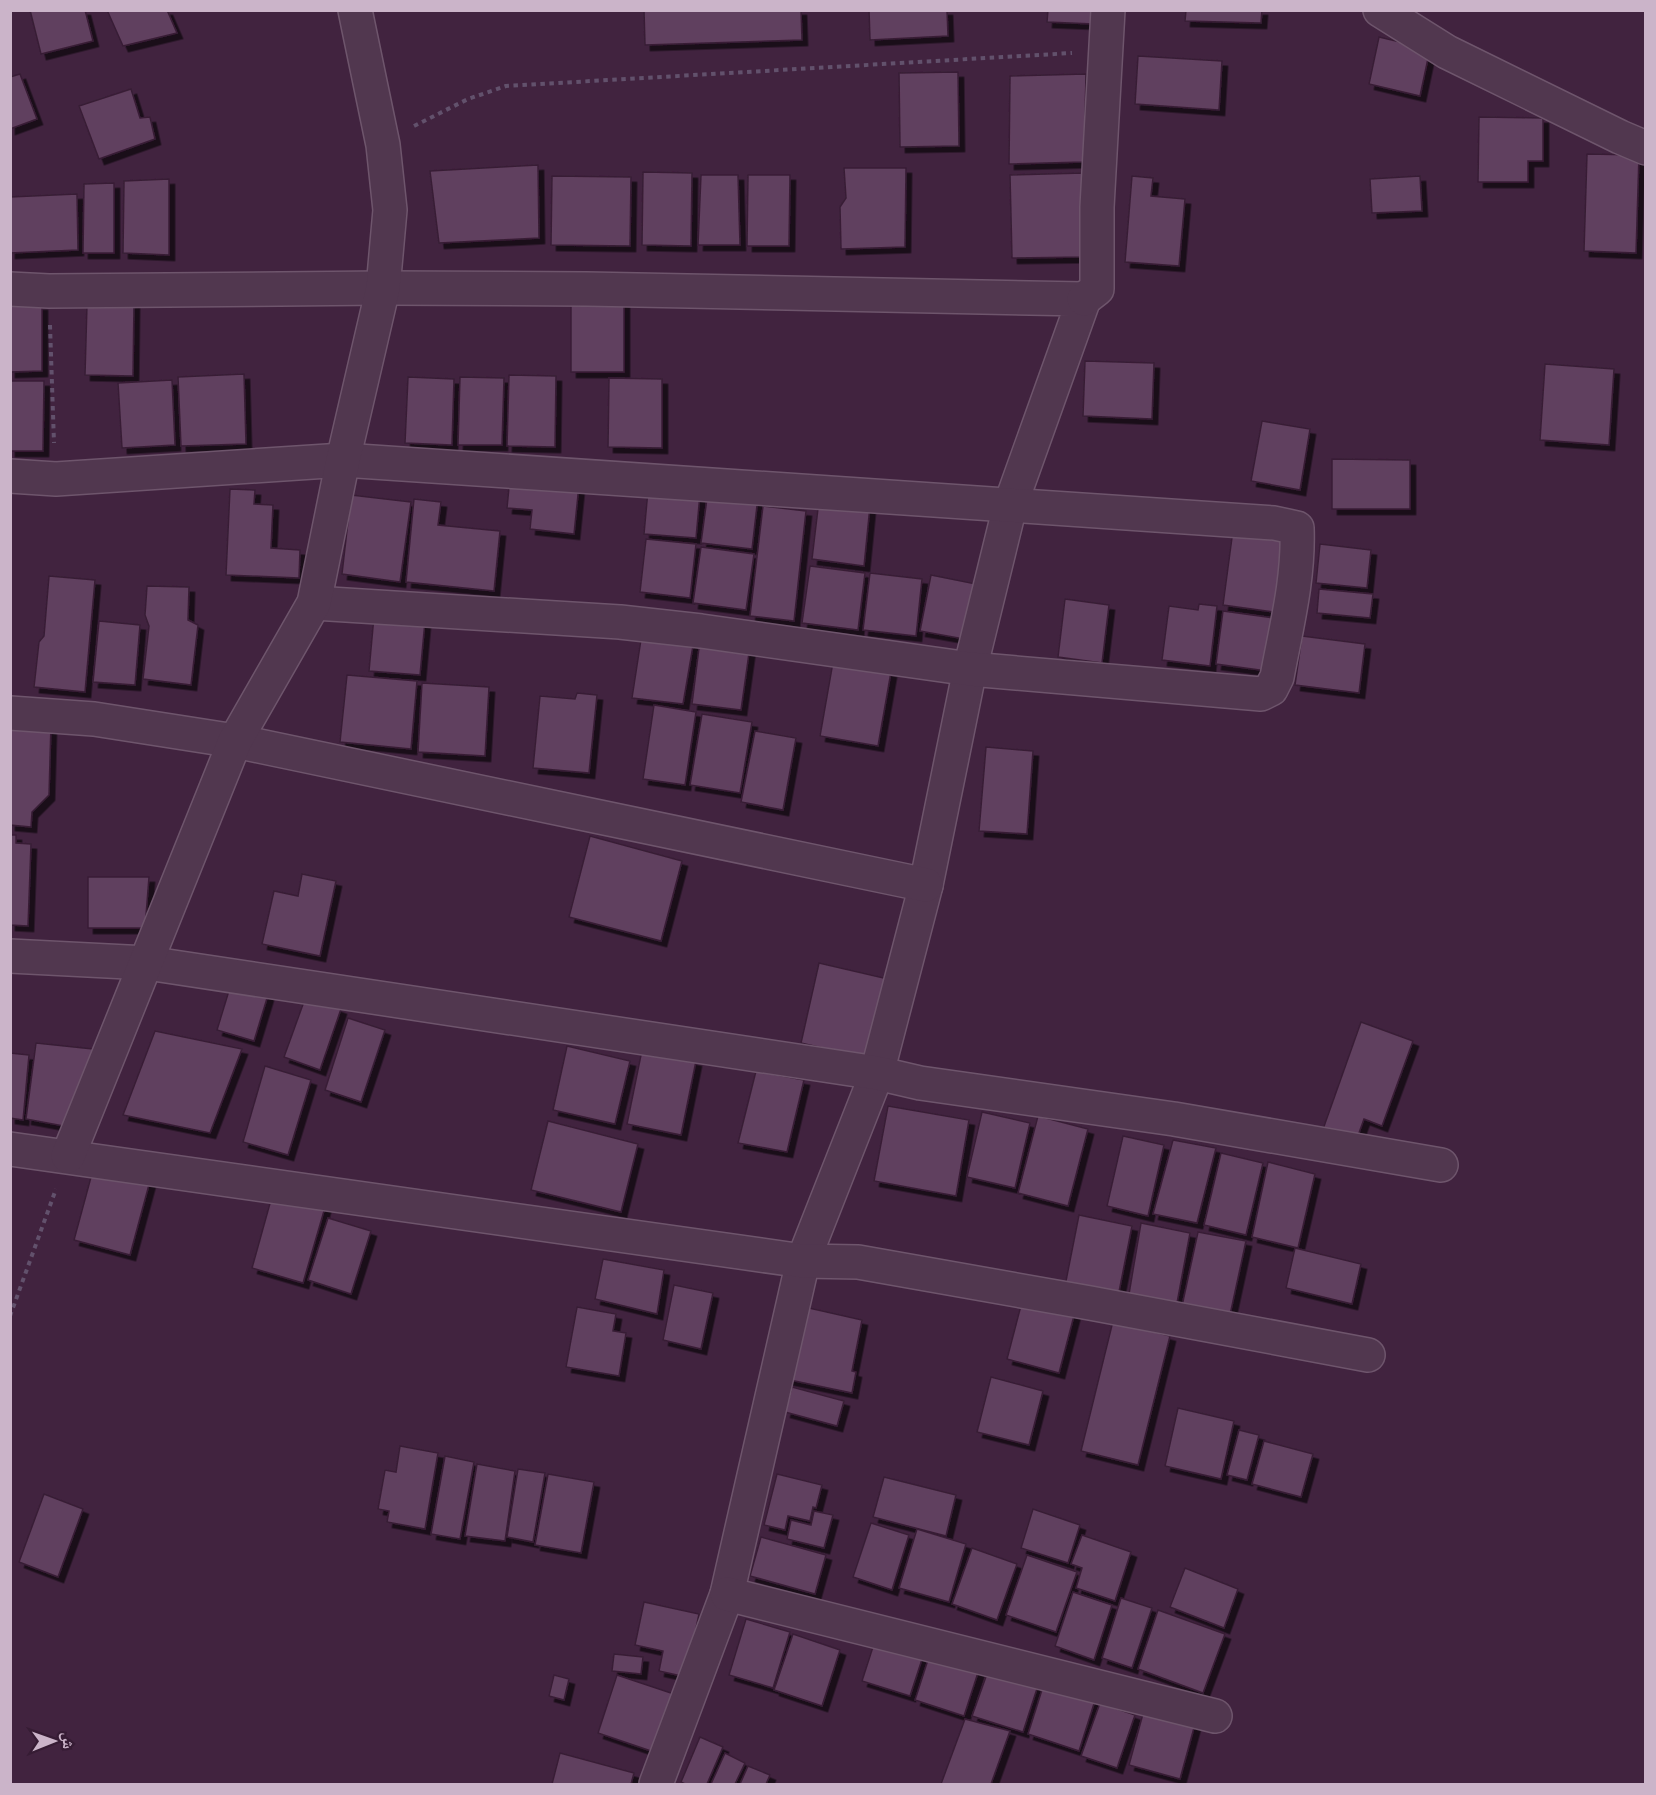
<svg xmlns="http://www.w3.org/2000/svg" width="1656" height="1795" viewBox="0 0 1656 1795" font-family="Commissioner,'Noto Naskh Arabic',sans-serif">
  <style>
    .building { fill: #613f5e; stroke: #381e36; stroke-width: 1.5; filter: url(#shadow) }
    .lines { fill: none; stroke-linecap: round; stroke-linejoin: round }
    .minor-casing { stroke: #6e556c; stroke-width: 36 }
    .path { stroke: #62516c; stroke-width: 4; stroke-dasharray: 4.5 4.5; stroke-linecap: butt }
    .minor { stroke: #51374f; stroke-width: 33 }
  </style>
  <defs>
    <filter id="shadow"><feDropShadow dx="5.5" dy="5.5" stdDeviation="0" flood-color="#0009"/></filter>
  </defs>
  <rect width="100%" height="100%" fill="#41233f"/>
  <g class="building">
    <polygon points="30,10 85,10 93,41 41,54"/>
    <polygon points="107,10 167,10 177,33 123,46"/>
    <polygon points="644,10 801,10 802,40 645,45"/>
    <polygon points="869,10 947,10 948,36 870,40"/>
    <polygon points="1048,10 1095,10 1094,24 1047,22"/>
    <polygon points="1186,10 1262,10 1261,23 1185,21"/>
    <polygon points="1379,37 1430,49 1420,96 1369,84"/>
    <polygon points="1138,56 1222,61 1219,110 1135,104"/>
    <polygon points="958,72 959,146 900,147 899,73"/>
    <polygon points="20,74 37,119 10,129 10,77"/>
    <polygon points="1086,74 1084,162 1009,164 1010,76"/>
    <polygon points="131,89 140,118 150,117 155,139 99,159 79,106"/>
    <polygon points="1479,117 1543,118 1543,161 1528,161 1528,182 1478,182"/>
    <polygon points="1587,154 1639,155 1636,253 1584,251"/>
    <polygon points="538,165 539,238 439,243 430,171"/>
    <polygon points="844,168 906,168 905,247 841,249 840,207 846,198"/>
    <polygon points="643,172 692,173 691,246 642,245"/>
    <polygon points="1084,173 1086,257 1012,258 1010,175"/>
    <polygon points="701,175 738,175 740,245 698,245"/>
    <polygon points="748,175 790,175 789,246 747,246"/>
    <polygon points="552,176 631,177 630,246 551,245"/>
    <polygon points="1132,176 1153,178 1151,196 1185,199 1179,266 1125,262"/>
    <polygon points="1420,176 1422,211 1372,213 1370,179"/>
    <polygon points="169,179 169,255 123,253 124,181"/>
    <polygon points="114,183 114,253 83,253 84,184"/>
    <polygon points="77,194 78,250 10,253 10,197"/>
    <rect x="571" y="299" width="53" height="73"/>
    <polygon points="134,303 133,376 85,375 87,304"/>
    <polygon points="10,305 42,305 42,371 10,372"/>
    <polygon points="1085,361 1154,363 1152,419 1083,416"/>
    <polygon points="1545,364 1614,369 1609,445 1540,440"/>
    <polygon points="244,374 246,444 181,446 178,377"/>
    <polygon points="509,375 556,376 555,447 507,446"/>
    <polygon points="408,377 454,379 452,445 405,443"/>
    <polygon points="460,377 504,378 502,445 458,445"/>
    <polygon points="609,378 662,379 662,448 608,447"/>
    <polygon points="172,380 175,445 122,448 118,383"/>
    <polygon points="10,381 44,381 43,451 10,451"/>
    <polygon points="1262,421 1310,429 1300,490 1251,481"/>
    <polygon points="1332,459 1410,460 1410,509 1332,509"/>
    <polygon points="510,477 579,485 574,534 530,529 532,510 507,508"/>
    <polygon points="230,489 255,490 254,504 273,505 271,548 300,550 299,578 226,575"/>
    <polygon points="648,490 700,494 696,538 644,534"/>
    <polygon points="708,491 758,497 752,549 701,543"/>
    <polygon points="351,495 411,502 400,582 342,574"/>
    <polygon points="414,499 441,502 438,525 500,531 494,591 406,582"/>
    <polygon points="819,500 870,506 864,566 812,559"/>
    <polygon points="763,506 806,511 794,621 750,616"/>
    <polygon points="1233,530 1291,538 1281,613 1223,605"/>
    <polygon points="646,539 696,544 690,598 640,592"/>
    <polygon points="1320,544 1371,550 1367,588 1316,583"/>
    <polygon points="701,547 754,554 746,610 693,603"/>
    <polygon points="810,566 865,573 858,630 802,623"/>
    <polygon points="870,573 922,579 916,636 863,630"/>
    <polygon points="931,575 986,586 975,641 920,631"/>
    <polygon points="49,576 95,580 85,692 34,687 39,642 44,636"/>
    <polygon points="147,586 189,587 188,620 198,625 191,685 143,679 149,626 145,615"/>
    <polygon points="1319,589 1373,594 1370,618 1317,613"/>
    <polygon points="1065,599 1109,605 1102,663 1058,657"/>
    <polygon points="1199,604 1217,606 1210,666 1162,660 1169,606 1198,610"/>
    <polygon points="1223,611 1274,618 1267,671 1216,664"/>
    <polygon points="374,616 425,621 420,675 369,671"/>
    <polygon points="99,621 140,625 135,685 93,682"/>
    <polygon points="642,633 694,640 683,704 632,698"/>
    <polygon points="1302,636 1365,644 1359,693 1295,685"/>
    <polygon points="700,640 750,646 741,710 692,704"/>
    <polygon points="833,662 891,672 878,746 820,736"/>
    <polygon points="347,675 417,681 411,749 340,742"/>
    <polygon points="422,683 489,687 485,756 418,752"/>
    <polygon points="577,693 597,695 589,773 533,768 540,696 575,699"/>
    <polygon points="654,705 696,712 685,785 643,779"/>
    <polygon points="702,714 752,722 740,793 690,785"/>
    <polygon points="10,722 51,724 49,795 32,812 31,827 10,825"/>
    <polygon points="755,731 796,738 783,810 741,802"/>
    <polygon points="986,747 1033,751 1027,834 979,831"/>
    <polygon points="10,835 16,835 16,843 31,844 28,926 10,925"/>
    <polygon points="590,836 682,861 661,941 569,917"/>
    <polygon points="302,874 336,881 320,956 262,944 274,891 298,896"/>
    <polygon points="88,877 149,877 145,928 88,928"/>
    <polygon points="819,963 888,979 870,1059 801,1043"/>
    <polygon points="231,984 268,995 254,1041 217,1030"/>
    <polygon points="306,996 341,1009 320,1070 284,1057"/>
    <polygon points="348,1018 385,1030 361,1102 325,1090"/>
    <polygon points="1361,1022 1413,1041 1382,1126 1364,1119 1355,1144 1322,1132"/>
    <polygon points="155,1031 242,1049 210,1133 123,1115"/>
    <polygon points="36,1043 93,1049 69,1127 26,1119"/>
    <polygon points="567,1046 630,1061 615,1124 553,1110"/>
    <polygon points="642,1050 696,1061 681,1135 627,1124"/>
    <polygon points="10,1053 29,1055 23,1120 10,1118"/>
    <polygon points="265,1066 311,1080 288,1155 243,1142"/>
    <polygon points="756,1071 804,1080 787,1152 738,1143"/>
    <polygon points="888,1106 969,1120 956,1196 874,1181"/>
    <polygon points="982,1112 1030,1123 1015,1188 967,1177"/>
    <polygon points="1038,1116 1088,1129 1068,1206 1018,1193"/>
    <polygon points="548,1121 638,1144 621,1212 531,1190"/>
    <polygon points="1123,1136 1164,1145 1148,1216 1107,1206"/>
    <polygon points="1173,1140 1216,1148 1197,1223 1153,1214"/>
    <polygon points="1221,1153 1263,1163 1246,1235 1204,1225"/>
    <polygon points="1268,1162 1315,1174 1298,1248 1252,1237"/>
    <polygon points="94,1166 150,1181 130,1255 74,1240"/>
    <polygon points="274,1189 326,1204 303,1283 252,1268"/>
    <polygon points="1079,1215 1132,1226 1118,1297 1065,1286"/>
    <polygon points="328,1218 371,1231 351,1294 308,1280"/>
    <polygon points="1141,1223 1190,1233 1177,1303 1129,1294"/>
    <polygon points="1198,1232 1246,1241 1230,1315 1182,1306"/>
    <polygon points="1295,1248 1361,1264 1352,1304 1286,1288"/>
    <polygon points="603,1259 664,1270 657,1314 595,1299"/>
    <polygon points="674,1285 713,1293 701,1349 663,1340"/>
    <polygon points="1024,1294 1076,1308 1059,1373 1007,1359"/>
    <polygon points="577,1307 616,1314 613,1331 626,1333 619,1376 566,1367"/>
    <polygon points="809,1308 862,1320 852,1371 856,1372 852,1393 785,1379 789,1360 797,1361"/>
    <polygon points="1113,1321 1170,1336 1138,1465 1081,1451"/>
    <polygon points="991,1377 1043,1391 1029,1445 977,1432"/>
    <polygon points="792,1387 844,1401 837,1426 785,1412"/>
    <polygon points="1178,1408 1234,1421 1221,1479 1165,1466"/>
    <polygon points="1239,1430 1259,1435 1247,1480 1227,1475"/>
    <polygon points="1264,1441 1313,1454 1301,1497 1252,1484"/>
    <polygon points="400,1446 438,1453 425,1529 387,1522 389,1511 378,1509 385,1470 396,1472"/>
    <polygon points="445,1456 474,1462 460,1539 431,1534"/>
    <polygon points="477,1464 515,1471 505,1541 465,1536"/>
    <polygon points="518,1469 545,1473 533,1542 507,1537"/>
    <polygon points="548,1474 594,1482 581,1553 535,1545"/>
    <polygon points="777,1474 822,1485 816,1508 813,1507 810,1521 788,1516 785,1530 764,1525"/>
    <polygon points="884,1477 956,1495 946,1536 873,1517"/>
    <polygon points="44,1494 83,1509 58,1577 19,1562"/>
    <polygon points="1033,1509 1080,1525 1068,1563 1021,1548"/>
    <polygon points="814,1511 833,1515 824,1548 787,1539 791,1520 811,1525"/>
    <polygon points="871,1523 909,1535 892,1590 853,1577"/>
    <polygon points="917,1529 966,1544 949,1602 899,1588"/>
    <polygon points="1082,1535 1131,1552 1115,1601 1076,1588 1082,1568 1071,1564"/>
    <polygon points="761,1537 826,1555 815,1594 750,1576"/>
    <polygon points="972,1548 1017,1564 997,1620 952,1604"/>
    <polygon points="1027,1555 1077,1572 1056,1632 1006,1615"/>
    <polygon points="1185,1568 1238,1589 1224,1628 1170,1607"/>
    <polygon points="1073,1592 1112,1605 1094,1660 1055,1646"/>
    <polygon points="1121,1598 1152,1608 1132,1668 1102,1658"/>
    <polygon points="644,1602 699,1614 686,1677 659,1671 663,1651 635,1645"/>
    <polygon points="1158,1610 1225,1634 1203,1693 1138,1669"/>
    <polygon points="746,1619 790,1632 773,1688 729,1675"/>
    <polygon points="880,1625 928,1641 910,1696 862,1681"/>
    <polygon points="793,1634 840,1650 822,1706 774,1690"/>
    <polygon points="934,1641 983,1657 964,1716 915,1700"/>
    <polygon points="614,1654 643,1657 641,1674 612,1671"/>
    <polygon points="993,1657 1043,1670 1023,1732 972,1716"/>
    <polygon points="1047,1674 1098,1691 1079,1751 1028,1734"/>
    <polygon points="554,1675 569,1679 564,1700 549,1696"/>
    <polygon points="617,1675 677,1695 657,1753 598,1733"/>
    <polygon points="1100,1703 1135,1715 1117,1768 1081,1756"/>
    <polygon points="1144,1710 1195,1724 1180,1779 1129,1765"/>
    <polygon points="965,1719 1010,1731 991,1784 941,1784"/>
    <polygon points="700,1737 723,1747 707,1784 685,1784 681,1782"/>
    <polygon points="560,1753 634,1773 631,1784 552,1784"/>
    <polygon points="725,1753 745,1763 735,1784 711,1784"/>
    <polygon points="748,1766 770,1775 766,1784 740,1784"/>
  </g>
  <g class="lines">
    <g class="minor-casing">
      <g id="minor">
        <polyline points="1380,10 1447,52 1620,137 1646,148"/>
        <polyline points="10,289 49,291 383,288 587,289 1084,299 1010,506 970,669 926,885 877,1073 803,1261 727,1594 656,1784"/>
        <polyline points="1084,299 1097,289 1097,207 1108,10"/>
        <path d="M10,476l46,3 287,-19 931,63 23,5c2,51 -11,100 -20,149l-6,12 -10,5 -291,-25 -269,-38 -81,-9 -306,-19"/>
        <polyline points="10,713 94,719 235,741 926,885"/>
        <polyline points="10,956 147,963 877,1073 920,1083 1174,1119 1441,1165"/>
        <polyline points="10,1149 803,1261 858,1262 1090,1303 1368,1355"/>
        <polyline points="68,1156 235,741 314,603 343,460 383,288 390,210 383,145 355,10"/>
        <polyline points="727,1594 1215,1716"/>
      </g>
    </g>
    <g class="path">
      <polyline points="414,126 468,99 506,86 1072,53"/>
      <polyline points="50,325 54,443"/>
      <polyline points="10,1316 56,1189"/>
    </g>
    <use href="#minor" class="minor"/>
  </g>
  <rect width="1656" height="1795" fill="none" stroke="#cbb4c9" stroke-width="24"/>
  <g transform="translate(54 1741) rotate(89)" stroke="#361c34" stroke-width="4.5" paint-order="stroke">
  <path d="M0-4.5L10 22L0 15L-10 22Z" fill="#cbb4c9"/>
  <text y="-9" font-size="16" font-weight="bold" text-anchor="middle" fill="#cbb4c9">ش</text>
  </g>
</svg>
